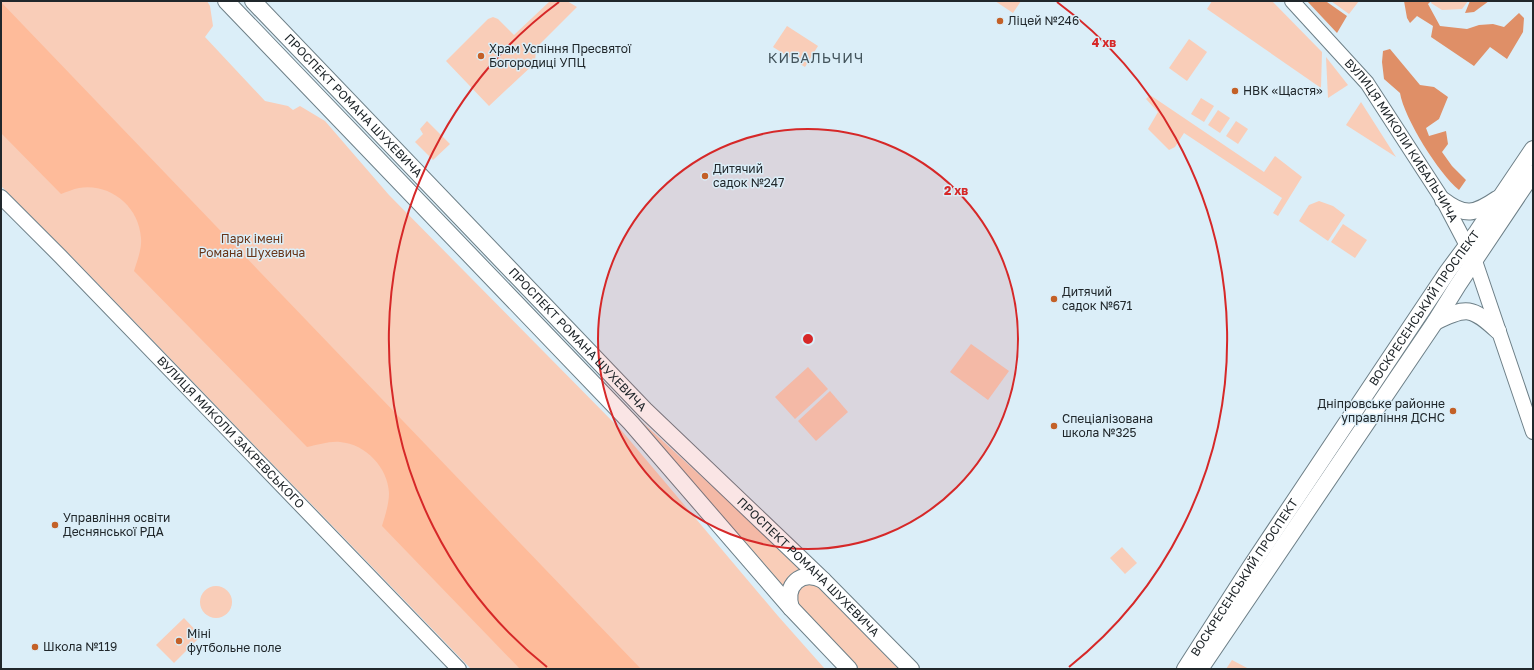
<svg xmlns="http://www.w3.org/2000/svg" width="1534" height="670" viewBox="0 0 1534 670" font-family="'Golos Text',sans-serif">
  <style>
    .green { fill: #f9cdb8 }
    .forest { fill: #df8f67 }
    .water { fill: #febb9a }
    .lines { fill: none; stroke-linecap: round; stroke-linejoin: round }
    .secondary-casing { stroke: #6d7f87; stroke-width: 16 }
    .primary-casing { stroke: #6d7f87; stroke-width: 18 }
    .secondary { stroke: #fff; stroke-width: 14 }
    .primary { stroke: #fff; stroke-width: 16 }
    .ring { fill: none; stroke: #d62828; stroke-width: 2 }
    .poi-dot { fill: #c36027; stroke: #dbeef8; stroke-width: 1.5 }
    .labels { text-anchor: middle; stroke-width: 3; stroke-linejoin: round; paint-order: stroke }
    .poi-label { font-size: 12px; fill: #20272b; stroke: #dbeef8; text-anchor: start }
    .street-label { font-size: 12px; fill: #20272b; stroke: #dbeef8 }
    .park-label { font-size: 12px; fill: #693518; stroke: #dbeef8 }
    .quarter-label { font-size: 14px; letter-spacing: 1px; fill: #43545c; stroke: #dbeef8 }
    .centre { fill: #d62828; stroke: #dbeef8; stroke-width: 2 }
    .ring-label { font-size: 12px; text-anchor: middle; font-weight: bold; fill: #d62828; stroke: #dbeef8; stroke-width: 3; stroke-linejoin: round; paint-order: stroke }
  </style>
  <rect width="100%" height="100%" fill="#dbeef8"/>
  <g class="green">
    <polygon points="1,1 207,1 210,6 213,26 205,37 265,101 288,106 293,110 300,106 325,121 389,195 621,430 778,616 825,669 471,669 72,257 1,186"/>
    <polygon points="550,1 567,1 577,7 536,48 535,63 489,106 446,61 488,19 493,17 498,19 514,35"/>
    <polygon points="995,1 1021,1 1013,13"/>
    <polygon points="1212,1 1272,1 1322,52 1321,88 1207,9"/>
    <polygon points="1331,1 1359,1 1349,14"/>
    <polygon points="1432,1 1468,1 1462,9 1442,10 1431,3"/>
    <polygon points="787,26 818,46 805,67 773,47"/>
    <polygon points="1189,39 1207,52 1187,81 1169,68"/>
    <polygon points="1326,57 1348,85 1328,98"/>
    <polygon points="1150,95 1264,172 1275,156 1302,177 1278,216 1273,213 1282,198 1184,133 1175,147 1169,150 1148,129 1158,112 1146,99"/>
    <polygon points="1201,98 1214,106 1204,122 1191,114"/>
    <polygon points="1361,102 1396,157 1346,125"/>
    <polygon points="1218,110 1230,118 1220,133 1208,125"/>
    <polygon points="427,121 450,144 433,160 415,142 423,134 420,129"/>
    <polygon points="1236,121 1248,129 1238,144 1226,136"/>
    <polygon points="1319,201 1333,206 1345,215 1328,241 1299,221 1309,205"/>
    <polygon points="1343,224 1367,240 1355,258 1331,242"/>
    <polygon points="971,344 1009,371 988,400 950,372"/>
    <polygon points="808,367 828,389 795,419 775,397"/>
    <polygon points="830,391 848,412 816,441 798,421"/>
    <polygon points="641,421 802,569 789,576 783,589"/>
    <polygon points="1122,547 1137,563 1125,574 1110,558"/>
    <polygon points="805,583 818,585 899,669 859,669 796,603 796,593"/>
    <circle cx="216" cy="602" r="16"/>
    <polygon points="184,618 201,636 174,663 156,645"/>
    <polygon points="1232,660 1249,669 1226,669"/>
  </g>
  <g class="forest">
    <polygon points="1307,1 1328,1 1327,2 1347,16 1337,33"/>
    <polygon points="1404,1 1431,1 1428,4 1440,26 1467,29 1479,25 1493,24 1504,27 1519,13 1524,18 1523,32 1507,59 1490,47 1474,66 1431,37 1433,26 1417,16 1410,23 1407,18"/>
    <polygon points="1470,1 1489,1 1474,12 1465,13"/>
    <path d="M1390,49l30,36 14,2 14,10 -9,22 -13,9 3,8 17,-5 2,13 -6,8 10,14 14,14 -7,10c-20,-16 -55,-72 -59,-97l-16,-14 -2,-17 1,-11z"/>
  </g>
  <path class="water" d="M1,2l640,667h-121l-138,-143c3,-10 7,-22 7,-33 -1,-25 -23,-49 -49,-51 -11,-1 -22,3 -33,5l-173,-176c3,-10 8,-22 7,-33 -2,-32 -31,-55 -62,-50 -6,1 -12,4 -18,6l-60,-61z"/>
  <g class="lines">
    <g class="secondary-casing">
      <g id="secondary">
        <path id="s1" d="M1292,1l75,82 76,117 32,61 58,171"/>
        <path id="s2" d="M1,197l60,60 398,412"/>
      </g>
    </g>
    <g class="primary-casing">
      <g id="primary">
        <polyline points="226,1 631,423 791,608 849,669"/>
        <path id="s3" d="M253,1l392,409 179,171 87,88"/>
        <path d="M1443,200c22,17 32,14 54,-1"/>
        <path d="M1435,322c32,-16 37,-15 63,9"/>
        <path d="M791,608c-7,-23 10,-39 32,-28"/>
        <path id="s4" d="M1185,669l66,-103 197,-295 29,-39 56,-83"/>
        <polyline points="1200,669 1435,322 1458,285 1533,173"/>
      </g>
    </g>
    <use href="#secondary" class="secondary"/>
    <use href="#primary" class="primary"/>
  </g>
  <circle cx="808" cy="339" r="210" fill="#d62828" fill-opacity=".12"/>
  <g class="ring">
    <circle cx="808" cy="339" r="210"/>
    <path d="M547 667A419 419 0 0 1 559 2M1057 2A419 419 0 0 1 1069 667"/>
  </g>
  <g class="poi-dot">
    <circle cx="1000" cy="21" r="4"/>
    <circle cx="481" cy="56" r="4"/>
    <circle cx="1235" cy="91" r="4"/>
    <circle cx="705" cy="176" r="4"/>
    <circle cx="1054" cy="299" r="4"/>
    <circle cx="1453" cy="411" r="4"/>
    <circle cx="1054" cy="426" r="4"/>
    <circle cx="55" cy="525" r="4"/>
    <circle cx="179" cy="641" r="4"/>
    <circle cx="35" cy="647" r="4"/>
  </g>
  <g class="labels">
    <g class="poi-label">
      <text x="1008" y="25">Ліцей №246</text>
      <text x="489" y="53">Храм Успіння Пресвятої<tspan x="489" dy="14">Богородиці УПЦ</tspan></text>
      <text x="1243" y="95">НВК «Щастя»</text>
      <text x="713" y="173">Дитячий<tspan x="713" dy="14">садок №247</tspan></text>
      <text x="1062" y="296">Дитячий<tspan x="1062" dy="14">садок №671</tspan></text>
      <text x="1445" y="408" text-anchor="end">Дніпровське районне<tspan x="1445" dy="14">управління ДСНС</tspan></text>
      <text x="1062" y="423">Спеціалізована<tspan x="1062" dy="14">школа №325</tspan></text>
      <text x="63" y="522">Управління освіти<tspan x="63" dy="14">Деснянської РДА</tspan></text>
      <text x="187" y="638">Міні<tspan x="187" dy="14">футбольне поле</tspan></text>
      <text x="43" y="651">Школа №119</text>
    </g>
    <g class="street-label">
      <text dy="4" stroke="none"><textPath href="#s3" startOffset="145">ПРОСПЕКТ РОМАНА ШУХЕВИЧА</textPath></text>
      <text dy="4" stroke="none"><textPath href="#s1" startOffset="178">ВУЛИЦЯ МИКОЛИ КИБАЛЬЧИЧА</textPath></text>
      <text dy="4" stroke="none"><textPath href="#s4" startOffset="433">ВОСКРЕСЕНСЬКИЙ ПРОСПЕКТ</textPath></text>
      <text dy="4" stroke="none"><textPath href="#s3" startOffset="469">ПРОСПЕКТ РОМАНА ШУХЕВИЧА</textPath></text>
      <text dy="4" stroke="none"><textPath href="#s2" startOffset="329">ВУЛИЦЯ МИКОЛИ ЗАКРЕВСЬКОГО</textPath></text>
      <text dy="4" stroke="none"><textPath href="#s3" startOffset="793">ПРОСПЕКТ РОМАНА ШУХЕВИЧА</textPath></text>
      <text dy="4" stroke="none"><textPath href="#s4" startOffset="109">ВОСКРЕСЕНСЬКИЙ ПРОСПЕКТ</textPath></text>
    </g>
    <g class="park-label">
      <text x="252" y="243">Парк імені<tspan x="252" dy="14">Романа Шухевича</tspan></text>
    </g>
    <g class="quarter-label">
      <text x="816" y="63">КИБАЛЬЧИЧ</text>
    </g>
  </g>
  <circle cx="808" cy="339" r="6" class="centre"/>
  <g class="ring-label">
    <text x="1104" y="47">4 хв</text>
    <text x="956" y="195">2 хв</text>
  </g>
  <rect width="1534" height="670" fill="none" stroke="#20272b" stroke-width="4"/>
</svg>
